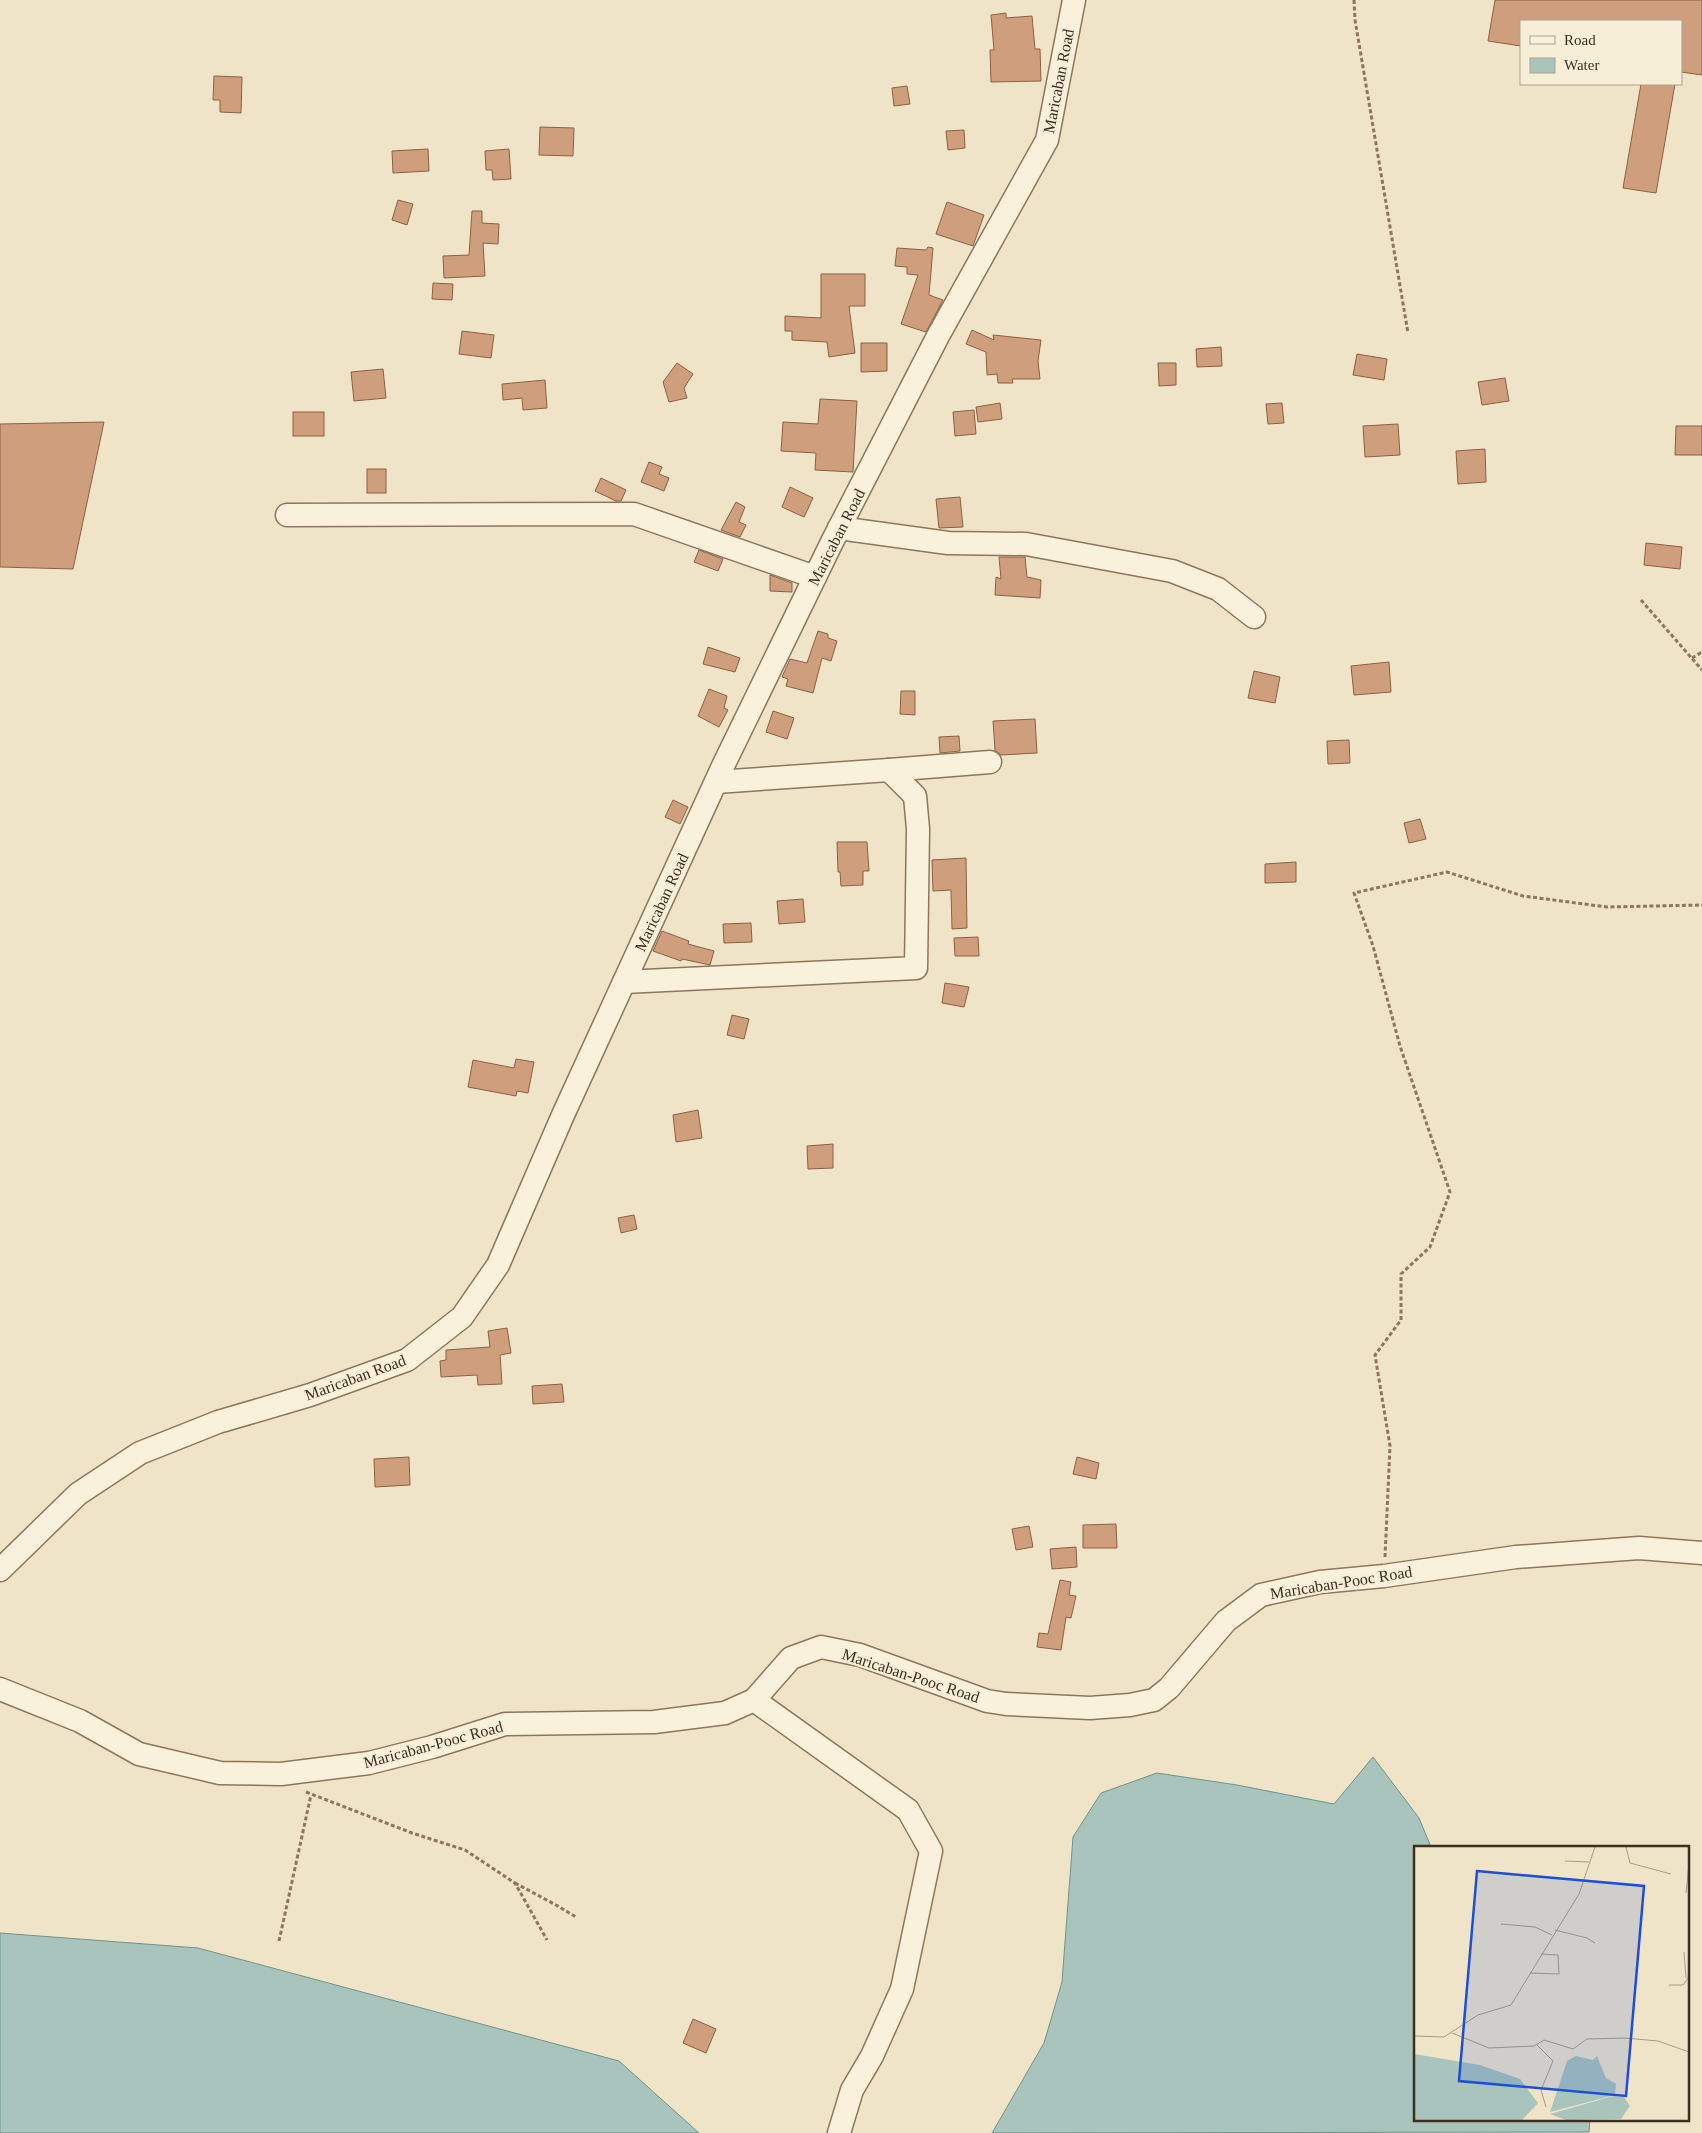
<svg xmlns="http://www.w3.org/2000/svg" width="1702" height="2133" viewBox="0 0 1702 2133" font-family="Georgia,serif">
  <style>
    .water { fill: #a9c4bc; stroke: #6f938a }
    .building { fill: #cf9f7d; stroke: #8d5f41 }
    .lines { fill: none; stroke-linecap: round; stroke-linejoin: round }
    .minor-casing { stroke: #8d765c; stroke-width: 25 }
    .path { stroke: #8d765c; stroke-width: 3; stroke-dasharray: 4 2.5; stroke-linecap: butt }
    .minor { stroke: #faf1dc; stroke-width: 22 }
    .labels { text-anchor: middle; stroke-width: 4.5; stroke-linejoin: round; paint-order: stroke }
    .street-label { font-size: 16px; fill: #3d2e20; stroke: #f7eed8 }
    .inset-road { fill: none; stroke: #a89b85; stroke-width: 1 }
    .view { fill: #1d4ed8; fill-opacity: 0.15; stroke: #1d4ed8; stroke-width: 2.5 }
    .inset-edge { fill: none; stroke: #3d2e20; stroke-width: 2.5 }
  </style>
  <rect width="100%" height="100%" fill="#f0e4c8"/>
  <g class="water">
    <polygon points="1373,1757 1419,1818 1431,1847 1416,1847 1416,2119 1590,2119 1589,2132 992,2133 1044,2043 1062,1982 1073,1837 1101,1793 1157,1773 1237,1785 1334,1804"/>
    <polygon points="0,1933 198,1948 619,2061 699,2133 0,2133"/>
  </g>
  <g class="building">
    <polygon points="1495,0 1702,0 1702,75 1681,72 1681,21 1521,21 1521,46 1488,41"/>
    <polygon points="1006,13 1006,18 1032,16 1035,49 1040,49 1041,81 991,82 990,50 994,50 991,15"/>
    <polygon points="214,76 242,77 241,113 220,112 220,100 213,100"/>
    <polygon points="1641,84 1675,84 1656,193 1623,188"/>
    <polygon points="907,86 910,104 894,106 892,88"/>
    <polygon points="540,127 574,128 573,156 539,155"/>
    <polygon points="964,130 965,148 948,150 946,131"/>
    <polygon points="428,149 429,171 393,173 392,151"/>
    <polygon points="509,149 511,179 493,180 492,170 486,170 485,151"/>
    <polygon points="398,200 413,204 407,225 392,220"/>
    <polygon points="947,202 984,215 973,246 936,234"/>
    <polygon points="472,211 482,211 482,223 499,224 498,244 483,243 485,276 444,278 443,256 469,255"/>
    <polygon points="928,247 933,248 929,295 943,300 926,332 901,324 918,275 907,274 907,267 895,266 897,248 926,250"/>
    <polygon points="821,274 865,274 865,306 849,306 855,353 829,357 827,342 792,340 792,331 785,331 785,316 821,318"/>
    <polygon points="433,283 453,284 452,300 432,299"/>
    <polygon points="972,330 994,340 993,335 1041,340 1038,361 1040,379 1012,379 1013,383 998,383 997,374 987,375 986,352 966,344"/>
    <polygon points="462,331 494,335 491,358 459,354"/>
    <polygon points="861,343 887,343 887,371 861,372"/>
    <polygon points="1221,347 1222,366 1197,367 1196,349"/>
    <polygon points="1357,354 1387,359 1384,380 1353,375"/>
    <polygon points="677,363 693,374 684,388 687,398 669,402 663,382"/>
    <polygon points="1158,363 1176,363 1176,385 1159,386"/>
    <polygon points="383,369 386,398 354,401 351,372"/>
    <polygon points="1505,378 1509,401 1482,405 1478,382"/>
    <polygon points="545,380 547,408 523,410 522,398 503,400 502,384"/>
    <polygon points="820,399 857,401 853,472 815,470 816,453 781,451 783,422 818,424"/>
    <polygon points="1000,403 1002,419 978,422 976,407"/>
    <polygon points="1282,403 1284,423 1268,424 1266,404"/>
    <polygon points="974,410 976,434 955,436 953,412"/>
    <rect x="293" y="412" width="31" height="24"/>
    <polygon points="104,422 73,569 0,567 0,424"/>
    <polygon points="1398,424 1400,455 1365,457 1363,426"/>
    <polygon points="1676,426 1702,426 1702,455 1675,455"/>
    <polygon points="1485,449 1486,482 1458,484 1456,451"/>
    <polygon points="649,462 662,467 659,474 669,478 664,491 641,482"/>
    <rect x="367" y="469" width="19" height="24"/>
    <polygon points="601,478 626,490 621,501 616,501 595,491"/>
    <polygon points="790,487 813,498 804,517 782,507"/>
    <polygon points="960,497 963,527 939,528 936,499"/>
    <polygon points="736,502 745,507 739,522 746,525 740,537 721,530"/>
    <polygon points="1646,543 1682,547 1680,569 1644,565"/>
    <polygon points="699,550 723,559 718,571 694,562"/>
    <polygon points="999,557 1025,557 1027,577 1041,580 1040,598 995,595 996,577 1001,579"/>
    <polygon points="770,575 792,583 792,592 770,591"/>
    <polygon points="818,631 828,634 828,638 837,641 831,661 822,658 813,693 786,686 788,679 782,677 790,659 807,663"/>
    <polygon points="708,647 740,658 735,672 703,664"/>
    <polygon points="1389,662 1391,692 1354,695 1351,666"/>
    <polygon points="1254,671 1280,677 1275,703 1248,698"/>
    <polygon points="709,689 727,696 724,708 728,710 719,727 698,716"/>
    <polygon points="901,691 915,691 915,715 900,714"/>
    <polygon points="773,711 794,718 787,739 766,732"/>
    <polygon points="1035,719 1037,753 1001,755 995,750 993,721"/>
    <polygon points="959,736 960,751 940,753 939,737"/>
    <polygon points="1349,740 1350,763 1328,764 1327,741"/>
    <polygon points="673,800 688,807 680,824 665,817"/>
    <polygon points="1420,819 1426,839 1409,843 1404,823"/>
    <polygon points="837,842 867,842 869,871 863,871 863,885 841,886 840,872 838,872"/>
    <polygon points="966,858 967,928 952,929 951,890 933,891 932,860"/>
    <polygon points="1296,862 1296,882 1265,883 1265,864"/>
    <polygon points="803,899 805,922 779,924 777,901"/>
    <polygon points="751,923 752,942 724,943 723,924"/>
    <polygon points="662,931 689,941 688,944 714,951 710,965 682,959 681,961 653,951"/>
    <polygon points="978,937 979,956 955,956 954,938"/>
    <polygon points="945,983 969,987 964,1007 942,1003"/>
    <polygon points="732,1015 749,1019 744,1039 727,1035"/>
    <polygon points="516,1059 534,1062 528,1093 517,1091 516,1096 468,1087 473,1060 514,1068"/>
    <polygon points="698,1110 702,1138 676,1142 673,1115"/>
    <polygon points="833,1144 833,1168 808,1169 807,1146"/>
    <polygon points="634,1215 637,1229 621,1233 618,1218"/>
    <polygon points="507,1328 511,1353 500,1355 502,1384 478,1385 477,1375 441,1377 440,1361 446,1360 446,1350 490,1347 488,1331"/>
    <polygon points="562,1384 564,1402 533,1404 532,1386"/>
    <polygon points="409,1457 410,1485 375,1487 374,1459"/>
    <polygon points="1077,1457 1099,1463 1096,1479 1073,1474"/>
    <polygon points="1116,1524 1117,1548 1083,1548 1083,1525"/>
    <polygon points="1029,1526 1033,1547 1016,1550 1012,1529"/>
    <polygon points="1076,1547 1077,1567 1052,1569 1050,1549"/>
    <polygon points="1060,1580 1071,1582 1069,1595 1076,1596 1071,1618 1066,1617 1061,1650 1037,1647 1039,1633 1048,1634"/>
    <polygon points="693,2019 716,2029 706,2053 683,2043"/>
  </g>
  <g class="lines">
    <g class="minor-casing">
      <g id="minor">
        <polyline points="287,515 634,514 815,577"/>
        <polyline points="839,528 948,543 1026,544 1172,571 1218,589 1254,617"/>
        <polyline points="889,770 990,762"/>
        <polyline points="624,982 916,968 918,829 915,796 889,770 716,782"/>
        <polyline points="0,1570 78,1494 140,1453 218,1422 310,1395 407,1360 462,1317 498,1265 563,1115 723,766 832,542 938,336 1047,140 1074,0"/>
        <polyline points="0,1689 80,1721 139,1754 220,1773 281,1774 369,1763 432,1747 505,1724 654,1722 725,1713 754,1700 791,1658 821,1647 860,1655 987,1701 1006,1704 1090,1708 1130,1705 1154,1700 1169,1688 1226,1621 1261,1595 1320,1582 1384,1576 1516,1557 1639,1548 1702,1553"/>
        <polyline points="754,1700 908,1810 931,1851 902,1989 872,2056 852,2090 839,2133"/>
      </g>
    </g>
    <g class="path">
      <polyline points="1354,0 1355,20 1408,333"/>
      <polyline points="1641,600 1702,670"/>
      <polyline points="1692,658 1702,652"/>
      <polyline points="1385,1557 1390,1446 1375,1355 1401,1320 1401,1274 1430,1247 1450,1192 1400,1046 1373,946 1354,893 1447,872 1523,896 1607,907 1702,905"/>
      <polyline points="306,1792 412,1833 465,1850 515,1883 547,1940"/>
      <polyline points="515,1883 556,1905 576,1917"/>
      <polyline points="279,1941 311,1795"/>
    </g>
    <use href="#minor" class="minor"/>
  </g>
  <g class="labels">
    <g class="street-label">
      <text transform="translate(1058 81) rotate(-79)" y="6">Maricaban Road</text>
      <text transform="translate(836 537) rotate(-63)" y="6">Maricaban Road</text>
      <text transform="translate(661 902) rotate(-65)" y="6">Maricaban Road</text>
      <text transform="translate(355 1377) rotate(-20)" y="6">Maricaban Road</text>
      <text transform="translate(1341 1582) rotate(-9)" y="6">Maricaban-Pooc Road</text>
      <text transform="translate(911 1675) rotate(18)" y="6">Maricaban-Pooc Road</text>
      <text transform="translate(433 1744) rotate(-15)" y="6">Maricaban-Pooc Road</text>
    </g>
  </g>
  <g transform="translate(1414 1846)">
    <rect width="275" height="275" fill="#f0e4c8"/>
    <path d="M0,208l66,11 40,14 18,24 -16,17h-108zM162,210l17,4 4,-4 9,22 10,6 -1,11 -65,17 17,-51zM199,250l11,1 6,9 -9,13 -55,1 -16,-6z" fill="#a9c4bc"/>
    <path class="inset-road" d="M212,1l4,16 41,11M151,15l24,1M272,47l3,-29M87,78l34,3 17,8M141,84l32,8 8,5M270,106l2,26M116,127l29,1 -1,-19 -17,-1M255,139h14l6,-8M38,187l37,15 45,-2 10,-6 29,9 14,-10 38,-1 33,3 31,11M0,190l30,1 34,-22 33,-10 68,-111 16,-47M123,199l16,16 -12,29 5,17"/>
    <path class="view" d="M63,25l167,15 -18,210 -167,-15z"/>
    <rect width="275" height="275" class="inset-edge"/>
  </g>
  <rect x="1520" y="20" width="162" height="65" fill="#f7eed8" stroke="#ada18e"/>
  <rect x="1530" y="36" width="25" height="8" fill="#faf1dc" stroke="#ada18e"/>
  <text x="1564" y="45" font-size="15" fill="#3d2e20">Road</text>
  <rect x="1530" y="58" width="25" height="15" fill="#a9c4bc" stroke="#ada18e"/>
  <text x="1564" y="70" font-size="15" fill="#3d2e20">Water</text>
</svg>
